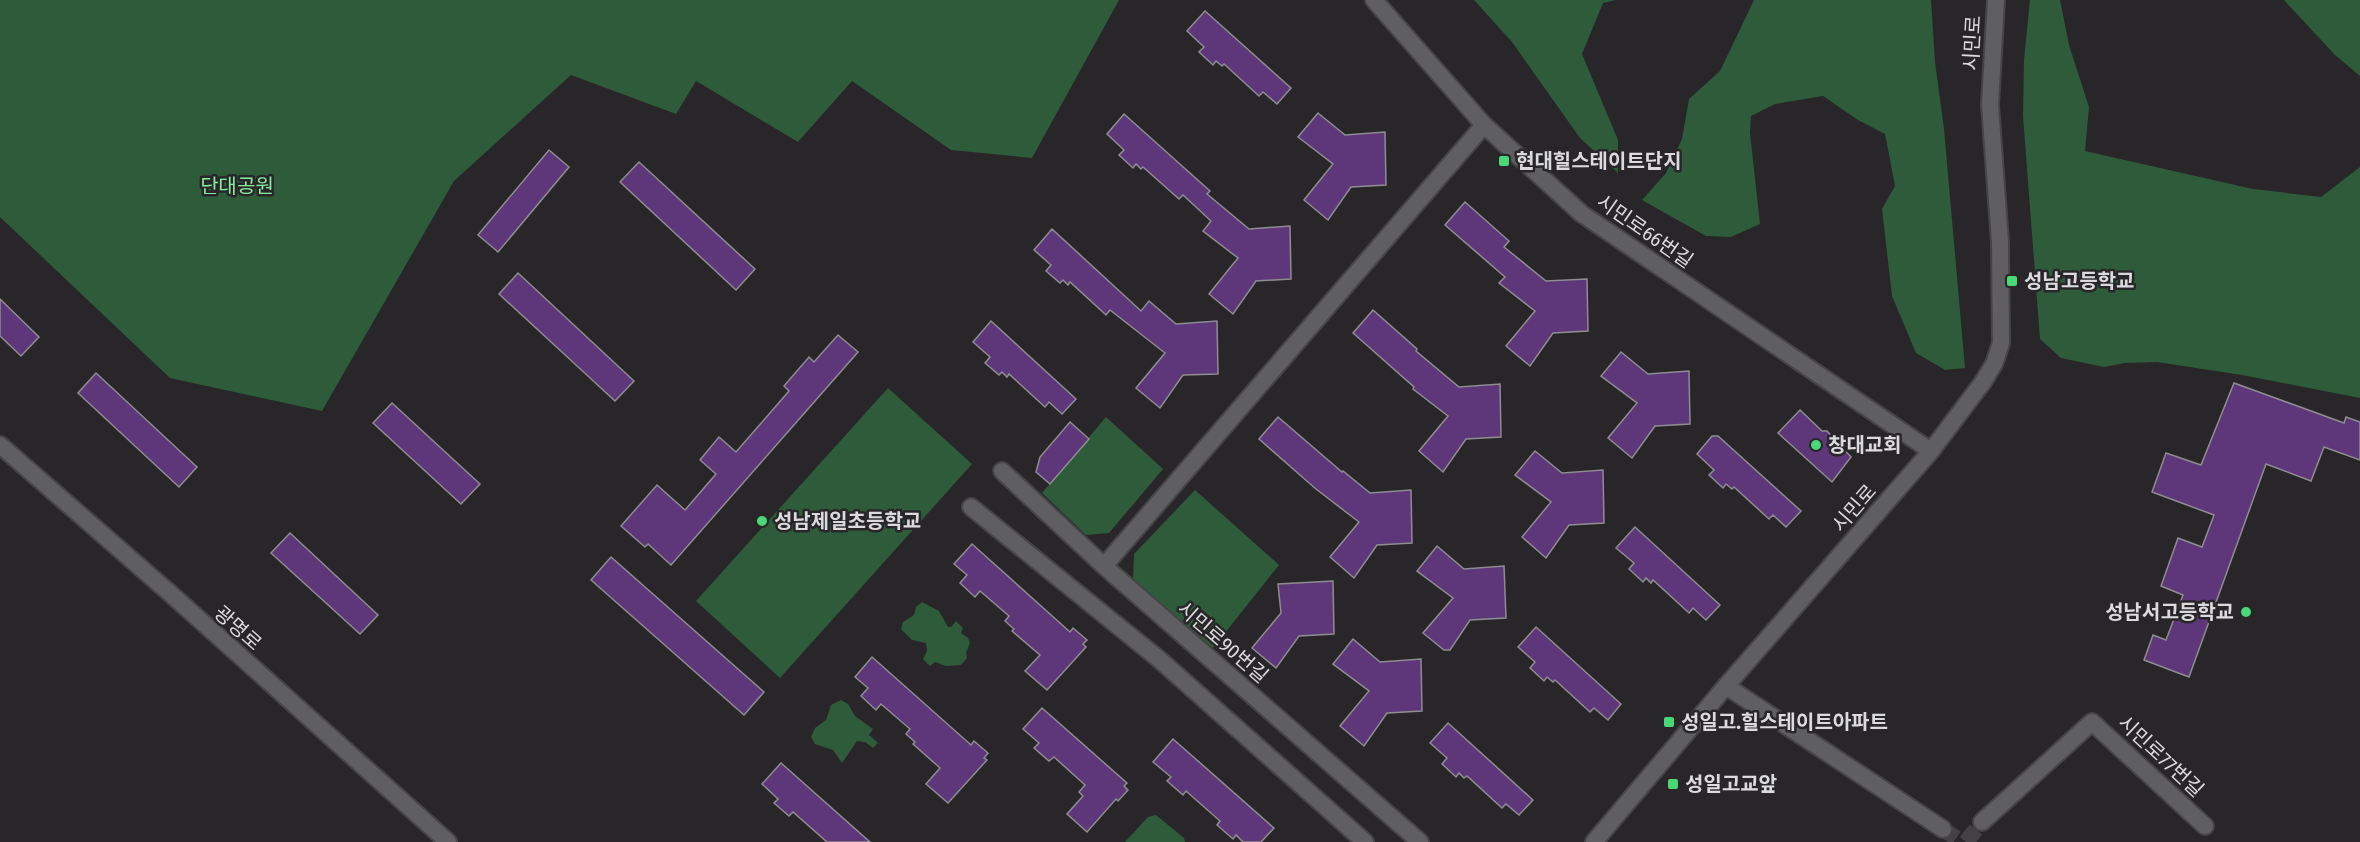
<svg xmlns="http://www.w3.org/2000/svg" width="2360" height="842" viewBox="0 0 2360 842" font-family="'Fira Sans Condensed','Noto Sans KR',sans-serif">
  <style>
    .green { fill: #2e5b3a }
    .building { fill: #5d377a; stroke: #8e8d90; stroke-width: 1.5 }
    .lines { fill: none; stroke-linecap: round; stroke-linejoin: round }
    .minor-tunnel { stroke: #434144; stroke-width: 16; stroke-dasharray: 16 8; stroke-linecap: butt }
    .minor-casing { stroke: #464447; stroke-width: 20 }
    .secondary-casing { stroke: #464447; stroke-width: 20 }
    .minor { stroke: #5f5e61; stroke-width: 16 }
    .secondary { stroke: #5f5e61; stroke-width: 16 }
    .poi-dot { fill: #49d778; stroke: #282629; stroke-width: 2 }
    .labels { text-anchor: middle; stroke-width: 5; stroke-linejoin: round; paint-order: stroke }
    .street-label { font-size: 20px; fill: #dbdadc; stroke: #282629 }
    .poi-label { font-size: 20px; font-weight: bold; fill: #dbdadc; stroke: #282629; text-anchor: start }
    .park-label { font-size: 20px; fill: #85eca0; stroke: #282629 }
  </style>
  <rect width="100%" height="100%" fill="#282629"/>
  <g class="green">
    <polygon points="0,0 1119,0 1032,158 951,150 852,81 798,142 696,81 676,114 571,75 454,181 322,411 170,378 0,217"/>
    <polygon points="1474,0 1616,0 1603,3 1582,54 1618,140 1618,173 1580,138 1512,42"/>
    <polygon points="1754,0 1931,0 1935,62 1944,129 1965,368 1945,370 1916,353 1892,296 1882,209 1895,186 1885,134 1858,120 1823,96 1775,104 1751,116 1750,133 1760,224 1731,237 1706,236 1642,200 1666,173 1682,139 1689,99 1720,71"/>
    <polygon points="2030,0 2060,0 2069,45 2089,107 2085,151 2253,189 2321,197 2360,167 2360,398 2242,375 2157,362 2125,363 2104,367 2061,358 2040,339 2023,116 2024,60"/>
    <polygon points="2284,0 2360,0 2360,76 2335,55"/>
    <polygon points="888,388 972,464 780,678 696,601"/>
    <polygon points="1106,417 1163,469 1109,533 1086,535 1042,493"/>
    <polygon points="1195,490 1279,565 1213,648 1133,580 1134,554"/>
    <polygon points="922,602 939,611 948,627 951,627 956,621 963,628 961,633 968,638 970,643 966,653 967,658 961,665 946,666 935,662 930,666 923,659 927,651 926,643 912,640 901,629 903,622 914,615 916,607"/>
    <polygon points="841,700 848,704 855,716 873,729 869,735 878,743 873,748 865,742 857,741 842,763 833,750 815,744 811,737 815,728 826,720 831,705"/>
    <polygon points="1156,815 1184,838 1185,842 1125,842 1148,817"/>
  </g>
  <g class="building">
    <polygon points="1205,11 1291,88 1277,104 1263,92 1259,96 1224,64 1222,66 1216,61 1213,65 1199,52 1204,47 1187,31"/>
    <polygon points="1318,113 1345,135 1385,132 1386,185 1351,187 1328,220 1304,200 1333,164 1298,137"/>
    <polygon points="1124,114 1210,191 1207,194 1249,229 1290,226 1291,279 1256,281 1233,314 1209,294 1238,258 1203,231 1211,221 1183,195 1179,199 1143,167 1141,169 1136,164 1133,168 1119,155 1124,150 1107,134"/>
    <polygon points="549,150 569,167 498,252 478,235"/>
    <polygon points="639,162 755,269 736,290 620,182"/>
    <polygon points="1465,202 1509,241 1504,247 1546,281 1587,279 1588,331 1553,333 1530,366 1506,346 1535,311 1499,283 1505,277 1445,225"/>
    <polygon points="1052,229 1141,311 1149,301 1176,324 1217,321 1218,374 1183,375 1160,408 1136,388 1165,353 1110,310 1106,315 1070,282 1068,285 1063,280 1060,283 1046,271 1051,265 1034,250"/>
    <polygon points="518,273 634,381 615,401 499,294"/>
    <polygon points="0,299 39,337 21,356 0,336"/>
    <polygon points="1373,310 1417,349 1416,351 1459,387 1500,384 1501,437 1466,439 1443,472 1419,451 1448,416 1413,389 1414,387 1353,333"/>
    <polygon points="991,321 1076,399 1062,414 1049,402 1045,407 1009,374 1007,377 1002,372 999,375 985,363 990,357 973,342"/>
    <polygon points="838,335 858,352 671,565 648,544 645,547 621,526 657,485 685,510 716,474 700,460 719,437 736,452 789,391 784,386 809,357 814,362"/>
    <polygon points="1621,352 1648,374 1689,371 1690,424 1655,426 1632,458 1608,438 1637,403 1601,376"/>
    <polygon points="96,373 197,467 179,487 78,393"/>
    <polygon points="2234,383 2344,423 2346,417 2360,422 2360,460 2324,447 2311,481 2266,464 2189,677 2144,660 2153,635 2166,640 2183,595 2161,586 2178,538 2202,547 2214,515 2152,492 2166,453 2201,465"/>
    <polygon points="392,403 480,484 461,504 373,423"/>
    <polygon points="1800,410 1822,431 1827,431 1851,457 1832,482 1778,433"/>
    <polygon points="1278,417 1342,472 1343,471 1370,493 1411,490 1412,543 1377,545 1354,578 1330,557 1359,522 1316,489 1259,439"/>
    <polygon points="1070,422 1089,439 1050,484 1036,472 1040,457"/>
    <polygon points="1712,436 1718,436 1801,511 1786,527 1773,515 1769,519 1734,487 1732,489 1726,484 1723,488 1709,475 1714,470 1697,454"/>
    <polygon points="1535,451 1562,473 1603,470 1604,523 1569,525 1546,558 1522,537 1551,502 1515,475"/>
    <polygon points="1635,527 1720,605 1706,620 1693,608 1689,613 1653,580 1651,583 1646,578 1643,582 1629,569 1634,563 1616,548"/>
    <polygon points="290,533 378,615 360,634 271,553"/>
    <polygon points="972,544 1070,632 1073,628 1087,640 1083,644 1086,647 1047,690 1025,671 1040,655 1012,631 1014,629 1005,621 1009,616 980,591 975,597 960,583 967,575 954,564"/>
    <polygon points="1437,546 1464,569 1504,566 1506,618 1470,620 1450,650 1444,650 1423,633 1453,598 1417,571"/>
    <polygon points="611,557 764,692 744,715 591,580"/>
    <polygon points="1333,581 1334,634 1299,636 1276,668 1252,648 1281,613 1278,584"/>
    <polygon points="1536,627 1621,704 1608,720 1594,708 1590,712 1555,680 1553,682 1547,677 1544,681 1530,668 1535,662 1518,647"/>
    <polygon points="1353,639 1380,662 1421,659 1422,711 1387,713 1364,746 1340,726 1369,691 1333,664"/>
    <polygon points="872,657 971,745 974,741 988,753 984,758 987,760 948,803 926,784 940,768 913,744 915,742 906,734 910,729 881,704 876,710 861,696 868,688 855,677"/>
    <polygon points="1042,708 1127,783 1124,786 1128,790 1118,801 1116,799 1087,832 1067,814 1083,796 1079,792 1085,785 1054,757 1049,761 1034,748 1039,743 1023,729"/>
    <polygon points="1448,723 1533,800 1519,815 1506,804 1502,808 1467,776 1464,778 1459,773 1456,777 1442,764 1447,758 1430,743"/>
    <polygon points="1173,739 1274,828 1261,842 1243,842 1236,835 1233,839 1217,825 1220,821 1186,791 1183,795 1167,781 1171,777 1153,762"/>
    <polygon points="781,763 870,842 827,842 793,812 789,816 774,803 778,799 762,784"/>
  </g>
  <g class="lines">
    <g class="minor-tunnel">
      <polyline points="1943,829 1962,842"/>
      <polyline points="1966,842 1982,822"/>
    </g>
    <g class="minor-casing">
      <g id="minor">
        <polyline points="1374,0 1484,125 1582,214 1931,451"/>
        <polyline points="1002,471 1104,566 1420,842"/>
        <polyline points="971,507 1160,660 1365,842"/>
        <polyline points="1104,566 1484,125"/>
        <polyline points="1726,686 1943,829"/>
        <polyline points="1982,822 2092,722 2205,826"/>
      </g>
    </g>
    <g class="secondary-casing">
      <g id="secondary">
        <polyline points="0,445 172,595 448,842"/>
        <polyline points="1594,842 1726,686 1931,451 1983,382 1994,364 2001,343 2000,242 1990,105 1996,0"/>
      </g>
    </g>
    <use href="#minor" class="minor"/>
    <use href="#secondary" class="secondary"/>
  </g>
  <g class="poi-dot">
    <rect x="1498" y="155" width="12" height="12" rx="3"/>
    <rect x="2006" y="275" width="12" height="12" rx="3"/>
    <circle cx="1816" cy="445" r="6"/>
    <circle cx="762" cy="521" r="6"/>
    <circle cx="2246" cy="612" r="6"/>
    <rect x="1663" y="716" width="12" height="12" rx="3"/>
    <rect x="1667" y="778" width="12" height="12" rx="3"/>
  </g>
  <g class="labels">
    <g class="street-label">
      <text transform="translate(1972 43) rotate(-87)" y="7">시민로</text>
      <text transform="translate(1645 231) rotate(35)" y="7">시민로66번길</text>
      <text transform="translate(1854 508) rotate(-49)" y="7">시민로</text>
      <text transform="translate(238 628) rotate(42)" y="7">광명로</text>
      <text transform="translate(1223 642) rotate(41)" y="7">시민로90번길</text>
      <text transform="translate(2161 756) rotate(43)" y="7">시민로77번길</text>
    </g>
    <g class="poi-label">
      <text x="1516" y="168">현대힐스테이트단지</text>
      <text x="2024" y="288">성남고등학교</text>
      <text x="1828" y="452">창대교회</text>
      <text x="774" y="528">성남제일초등학교</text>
      <text x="2234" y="619" text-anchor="end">성남서고등학교</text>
      <text x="1681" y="729">성일고.힐스테이트아파트</text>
      <text x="1685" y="791">성일고교앞</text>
    </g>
    <g class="park-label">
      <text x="237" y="193">단대공원</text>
    </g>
  </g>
</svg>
